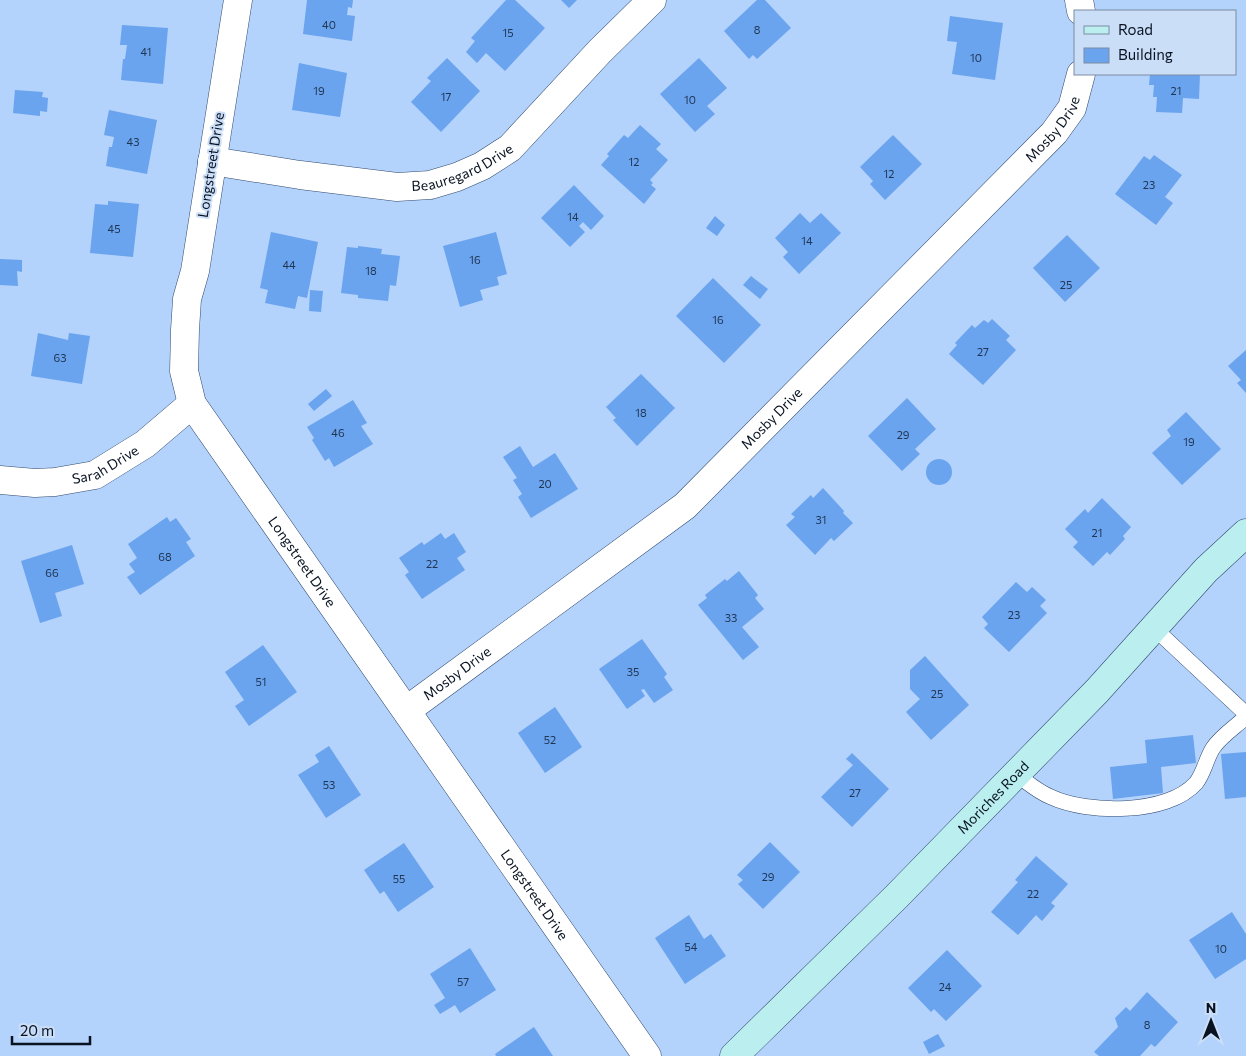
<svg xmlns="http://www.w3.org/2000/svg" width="1246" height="1056" viewBox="0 0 1246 1056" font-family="Commissioner,sans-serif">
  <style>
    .building { fill: #6aa3ee }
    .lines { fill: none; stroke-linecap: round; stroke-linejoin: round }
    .lane-casing { stroke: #304a6d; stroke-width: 16 }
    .street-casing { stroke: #304a6d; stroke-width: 29 }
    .secondary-casing { stroke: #304a6d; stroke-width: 29 }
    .lane { stroke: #fff; stroke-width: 15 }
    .street { stroke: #fff; stroke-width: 28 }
    .secondary { stroke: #bbefef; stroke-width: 28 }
    .labels { text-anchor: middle; stroke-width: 4; stroke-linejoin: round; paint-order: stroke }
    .number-label { font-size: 11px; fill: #203654 }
    .street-label { font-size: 14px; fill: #081221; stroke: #cbdef7 }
  </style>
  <rect width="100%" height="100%" fill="#b3d2fc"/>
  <g class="building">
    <polygon points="307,0 353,0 352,8 348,7 347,15 355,16 352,41 303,34"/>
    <polygon points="506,0 515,0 545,28 505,71 486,53 477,63 466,52 475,41 471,38"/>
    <polygon points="561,0 577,0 569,8"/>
    <polygon points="757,0 765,0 791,28 757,59 753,55 749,59 724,31"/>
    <polygon points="950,16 1003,23 995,80 952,74 957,42 947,41"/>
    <polygon points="122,25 168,28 163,84 121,80 123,59 125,59 127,45 120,45"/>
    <polygon points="447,58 480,91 441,132 411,102 431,81 427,78"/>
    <polygon points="699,58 727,88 707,106 715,114 695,132 660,94"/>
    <polygon points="299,63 347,73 340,117 292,110"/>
    <polygon points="1150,74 1200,74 1199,99 1183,98 1182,113 1156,112 1157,97 1153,97 1154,85 1149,85"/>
    <polygon points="15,90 43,92 42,97 48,98 47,112 40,111 40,116 13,113"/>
    <polygon points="109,110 157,120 147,174 106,166 109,147 112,147 114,137 104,135"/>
    <polygon points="640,125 661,144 656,149 668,160 650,180 653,183 651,185 656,189 644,204 601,165 609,156 607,154 624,135 628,138"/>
    <polygon points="893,135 922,164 885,200 870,184 873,181 860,167"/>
    <polygon points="1154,155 1182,175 1165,197 1173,203 1156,225 1115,194 1144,156 1150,160"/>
    <polygon points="574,185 604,216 591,230 583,222 579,226 585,232 570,247 541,218"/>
    <polygon points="108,201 139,204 133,257 90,253 95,204 108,205"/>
    <polygon points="800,213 810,223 821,213 841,233 799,274 783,257 788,252 775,238"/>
    <polygon points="715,216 725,225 717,236 706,228"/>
    <polygon points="271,232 318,242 307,298 298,296 295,309 265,303 268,290 260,288"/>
    <polygon points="496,232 507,274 497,277 499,285 480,290 483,300 460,307 443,246"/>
    <polygon points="1067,235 1100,268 1065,302 1033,268"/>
    <polygon points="358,246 382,249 381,254 400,256 396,286 390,285 388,301 358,298 358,295 341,293 347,247 358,248"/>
    <polygon points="0,259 22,260 22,272 17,271 18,286 0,285"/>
    <polygon points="751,276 768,289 760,299 743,285"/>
    <polygon points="713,278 761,325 724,363 676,316"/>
    <polygon points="310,290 323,291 321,312 309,311"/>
    <polygon points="992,319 1010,336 1006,340 1016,350 983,385 949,354 957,345 955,343 972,325 975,328 984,320 988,323"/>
    <polygon points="38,333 68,340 69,333 90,336 82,384 31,376"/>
    <polygon points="1246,350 1246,393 1237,383 1241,380 1228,366"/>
    <polygon points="641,374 675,408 637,446 613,420 616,418 606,407"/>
    <polygon points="326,389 332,396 314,411 308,404"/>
    <polygon points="907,398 936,429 915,449 920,454 902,471 868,436"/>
    <polygon points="353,400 367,423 361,426 373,444 334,467 329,458 325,461 312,440 314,438 307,427"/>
    <polygon points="1186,412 1221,449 1182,485 1152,453 1171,436 1167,430"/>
    <polygon points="520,446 533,467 555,453 578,489 531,518 518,497 522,494 513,480 517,478 503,457"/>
    <circle cx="939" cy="472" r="13"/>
    <polygon points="823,488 844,511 843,513 853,523 834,541 831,538 815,555 786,525 795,517 791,514 811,495 813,498"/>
    <polygon points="1102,498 1131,527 1123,536 1125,539 1110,555 1107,552 1093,566 1073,547 1078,542 1065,529 1085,509 1088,513"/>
    <polygon points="167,517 170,522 176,518 191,539 186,542 195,556 140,595 127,577 135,572 129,564 137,558 128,544"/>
    <polygon points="441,533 445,539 454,533 466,552 457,558 465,570 422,599 405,575 409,572 399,558 422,542 424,545"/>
    <polygon points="72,545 84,584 55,593 62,616 40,623 21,561"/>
    <polygon points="739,571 758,595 755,598 764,609 742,627 759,647 743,660 698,605 707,598 705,595 725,579 727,581"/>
    <polygon points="1016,582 1027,592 1032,587 1046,600 1040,606 1047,613 1009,652 984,628 988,624 982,617"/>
    <polygon points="642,639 667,674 664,677 673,690 654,703 644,689 641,690 645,696 627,709 599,669"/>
    <polygon points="263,645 297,692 249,726 235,706 244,700 225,672"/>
    <polygon points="925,656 969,705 931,740 906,712 920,699 910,689 910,670"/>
    <polygon points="555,707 582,747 545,773 518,733"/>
    <polygon points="1193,735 1196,763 1161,767 1163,793 1113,799 1110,767 1147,763 1145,740"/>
    <polygon points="329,746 361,795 326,818 298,775 319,762 315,755"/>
    <polygon points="1246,752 1246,797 1225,799 1221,754"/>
    <polygon points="852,753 889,789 852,827 821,797 853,765 846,759"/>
    <polygon points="770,842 800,872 763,909 738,884 743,880 737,875"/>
    <polygon points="404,843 434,887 398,912 384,891 380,894 364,870"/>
    <polygon points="1036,856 1068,884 1051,903 1055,906 1042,921 1036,915 1018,935 991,912 1018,882 1015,880"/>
    <polygon points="1232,912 1246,934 1246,959 1215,979 1189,940"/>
    <polygon points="689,915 704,939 711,934 726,956 685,984 655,938"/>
    <polygon points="470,948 496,990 460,1013 455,1005 440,1014 434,1005 445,998 430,974"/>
    <polygon points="947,950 982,986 946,1021 934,1009 931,1012 908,988"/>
    <polygon points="1147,992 1178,1022 1155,1047 1151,1044 1140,1056 1099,1056 1094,1052 1118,1027 1115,1018 1126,1007 1130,1011"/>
    <polygon points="534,1027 553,1056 496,1056 495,1054"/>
    <polygon points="938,1034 945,1046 929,1054 923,1042"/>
  </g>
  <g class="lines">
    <g class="lane-casing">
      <g id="lane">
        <polyline points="1154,628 1246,714"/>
        <path d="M1016,774c11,8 22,18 35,23 36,17 117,18 145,-14 8,-10 10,-24 17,-35 8,-12 22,-21 33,-31"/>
      </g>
    </g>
    <g class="street-casing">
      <g id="street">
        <path id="s1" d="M238,0l-43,271 -8,28 -2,31 -1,41 8,33 455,652"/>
        <polyline points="1079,0 1081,11"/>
        <path id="s2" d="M212,161l88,14 97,12 33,-2 27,-8 25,-11 28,-18 90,-97 52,-51"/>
        <path id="s3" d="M0,480l35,3 20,-1 40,-7 50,-31 47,-40"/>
        <path id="s4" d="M407,710l278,-204 369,-373 18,-25 9,-34"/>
      </g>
    </g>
    <g class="secondary-casing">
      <g id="secondary">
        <path id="s5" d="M734,1056l163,-160 200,-205 109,-121 40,-37"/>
      </g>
    </g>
    <use href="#lane" class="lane"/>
    <use href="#street" class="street"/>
    <use href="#secondary" class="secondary"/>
  </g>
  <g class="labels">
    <g class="number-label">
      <text x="329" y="29">40</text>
      <text x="757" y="34">8</text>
      <text x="508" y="37">15</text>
      <text x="146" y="56">41</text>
      <text x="976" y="62">10</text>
      <text x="319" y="95">19</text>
      <text x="1176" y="95">21</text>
      <text x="446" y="101">17</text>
      <text x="690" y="104">10</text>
      <text x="133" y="146">43</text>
      <text x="634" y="166">12</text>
      <text x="889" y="178">12</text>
      <text x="1149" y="189">23</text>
      <text x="573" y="221">14</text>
      <text x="114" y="233">45</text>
      <text x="807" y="245">14</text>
      <text x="475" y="264">16</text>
      <text x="289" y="269">44</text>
      <text x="371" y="275">18</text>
      <text x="1066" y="289">25</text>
      <text x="718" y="324">16</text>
      <text x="983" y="356">27</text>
      <text x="60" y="362">63</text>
      <text x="641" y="417">18</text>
      <text x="338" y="437">46</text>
      <text x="903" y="439">29</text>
      <text x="1189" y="446">19</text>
      <text x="545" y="488">20</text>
      <text x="821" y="524">31</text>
      <text x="1097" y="537">21</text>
      <text x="165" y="561">68</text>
      <text x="432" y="568">22</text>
      <text x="52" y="577">66</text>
      <text x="1014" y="619">23</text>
      <text x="731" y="622">33</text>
      <text x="633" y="676">35</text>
      <text x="261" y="686">51</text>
      <text x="937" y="698">25</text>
      <text x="550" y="744">52</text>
      <text x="329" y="789">53</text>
      <text x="855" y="797">27</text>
      <text x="768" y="881">29</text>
      <text x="399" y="883">55</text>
      <text x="1033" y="898">22</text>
      <text x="691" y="951">54</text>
      <text x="1221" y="953">10</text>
      <text x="463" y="986">57</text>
      <text x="945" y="991">24</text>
      <text x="1147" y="1029">8</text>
    </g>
    <g class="street-label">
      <text dy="5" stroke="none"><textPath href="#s4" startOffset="872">Mosby Drive</textPath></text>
      <text dy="5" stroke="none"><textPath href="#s2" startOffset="256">Beauregard Drive</textPath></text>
      <text transform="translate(211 165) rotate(-81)" y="5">Longstreet Drive</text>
      <text dy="5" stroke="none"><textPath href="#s4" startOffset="468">Mosby Drive</textPath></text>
      <text dy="5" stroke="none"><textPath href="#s3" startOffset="109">Sarah Drive</textPath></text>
      <text dy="5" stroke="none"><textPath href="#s1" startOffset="602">Longstreet Drive</textPath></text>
      <text dy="5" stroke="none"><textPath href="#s4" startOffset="62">Mosby Drive</textPath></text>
      <text dy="5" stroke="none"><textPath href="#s5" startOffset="366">Moriches Road</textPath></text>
      <text dy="5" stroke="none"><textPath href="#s1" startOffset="1008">Longstreet Drive</textPath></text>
    </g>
  </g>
  <rect x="1074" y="10" width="162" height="65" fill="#cbdef7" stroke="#7d8ca1"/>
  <rect x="1084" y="26" width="25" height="8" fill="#bbefef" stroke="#7d8ca1"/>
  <text x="1118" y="35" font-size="15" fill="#081221">Road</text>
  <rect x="1084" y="48" width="25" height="15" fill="#6aa3ee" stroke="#7d8ca1"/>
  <text x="1118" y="60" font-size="15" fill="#081221">Building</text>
  <g transform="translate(1211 1021)" stroke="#cbdef7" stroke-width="4" paint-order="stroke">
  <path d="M0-4L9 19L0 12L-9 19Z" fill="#081221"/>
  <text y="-8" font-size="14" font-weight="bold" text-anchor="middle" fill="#081221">N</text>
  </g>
  <path d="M12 1036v8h78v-8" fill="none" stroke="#081221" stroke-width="2.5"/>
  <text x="20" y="1036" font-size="15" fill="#081221" stroke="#cbdef7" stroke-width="4" paint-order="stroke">20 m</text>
</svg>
